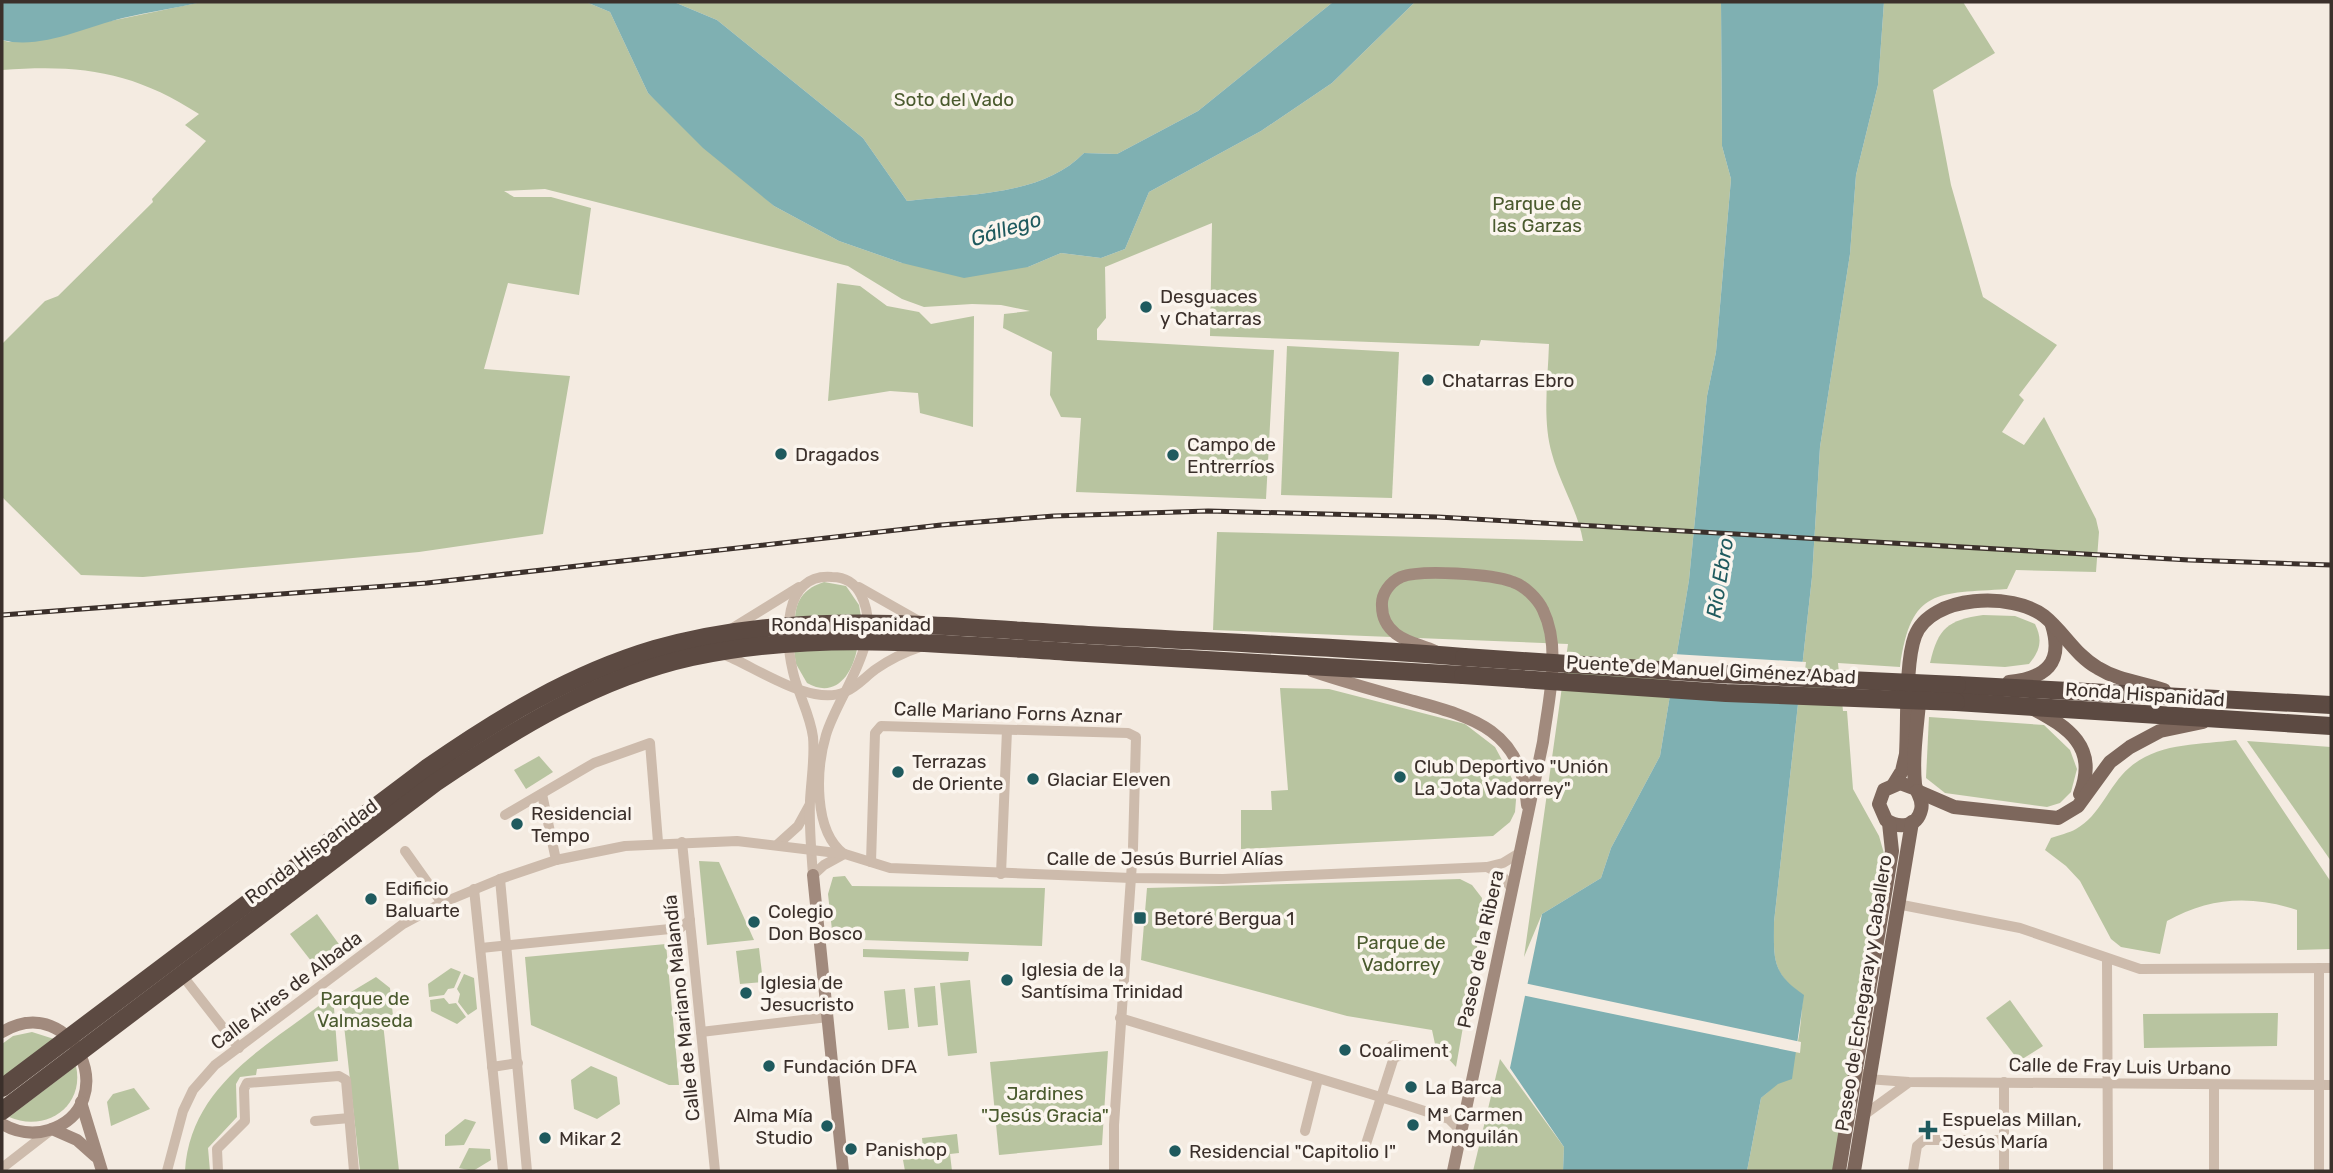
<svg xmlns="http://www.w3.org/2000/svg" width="2333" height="1173" viewBox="0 0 2333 1173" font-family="Rubik,sans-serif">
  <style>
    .green { fill: #b8c4a0 }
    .water { fill: #7fb0b2 }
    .pier { fill: #f4ebe1 }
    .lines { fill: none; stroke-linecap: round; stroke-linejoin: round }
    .street { stroke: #cdbbac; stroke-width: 10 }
    .secondary { stroke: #a18a7d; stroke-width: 12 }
    .primary { stroke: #7d675c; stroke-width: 14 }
    .highway { stroke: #5c4a42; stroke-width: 18 }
    .rail-casing { stroke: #3b302b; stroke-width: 5 }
    .rail { stroke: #fbf5ee; stroke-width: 2.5; stroke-dasharray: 8; stroke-linecap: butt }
    .highway-bridge { stroke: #5c4a42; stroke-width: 18 }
    .poi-dot { fill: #1f5a5e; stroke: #fbf5ee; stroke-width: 2.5 }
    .labels { text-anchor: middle; stroke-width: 7; stroke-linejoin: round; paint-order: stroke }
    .park-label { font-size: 19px; fill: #4a5a2e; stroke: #fbf5ee }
    .poi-label { font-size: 19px; fill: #3b302b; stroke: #fbf5ee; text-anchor: start }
    .street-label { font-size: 19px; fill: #3b302b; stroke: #fbf5ee }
    .water-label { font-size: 21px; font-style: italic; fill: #1f5a5e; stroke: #fbf5ee }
  </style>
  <rect width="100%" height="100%" fill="#f4ebe1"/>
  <g class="green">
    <path d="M202,2h384l24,10 38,81 126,113 65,35 63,22 126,4 33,-14 40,5 24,-9 24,-57 112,-61 71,-48 83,-81h306l1,144 9,33 -15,173 -9,44 -18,184 -29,176 -49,92 -10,30 -59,36 -18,43 44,-313 -355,-14 4,-98 366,9c-5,-30 -23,-57 -31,-87 -10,-34 -4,-75 -3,-110l-68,-4 -2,6 -269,-10 2,-113 -107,44 1,51 -9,11v11l177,10 -8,149 -190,-7 5,-74 -20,-1 -11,-22 2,-43 -49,-24 1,-14 26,-3 -29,-6 -29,-1 -48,3 -22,-8 -54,-33 -303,-77 -41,2 10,6h37l40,11 -12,87 -71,-12 -24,86 86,7 -27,158 -124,18 -276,25 -62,-2 -79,-78v-153l43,-43 13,-5 95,-94 -1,-3 54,-58 -21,-16 14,-11c-66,-43 -120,-50 -197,-44v-30l7,2z"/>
    <path d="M674,2h659l-135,109 -81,43 -33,-1c-43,44 -119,41 -177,48l-44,-63 -146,-118z"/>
    <path d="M1884,2h79l32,51 -62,37 18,95 32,112 74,48 -38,50 5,5 -22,32 22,13 20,-28 52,102 3,13 -3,40 -80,-2 -9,19c-70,5 -96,-2 -107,78l-62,-4 5,48h4l6,78 26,47 6,21 -52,314h-86l14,-73c39,-31 38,-56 42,-103 -32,-22 -29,-37 -29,-73l38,-345 8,-130 30,-193 6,-79 22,-90z"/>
    <polygon points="837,283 860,286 887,306 919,312 931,324 974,316 973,427 920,413 918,393 890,391 828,401"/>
    <polygon points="1287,346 1399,352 1392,498 1281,495"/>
    <path d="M824,582l22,4 13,19 2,12 -66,1c1,-20 11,-30 29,-36z"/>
    <path d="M1983,615l32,1 20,8c8,16 5,27 -6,40l-24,3 -75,-4c8,-35 18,-43 53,-48z"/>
    <path d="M857,649c-5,26 -22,50 -50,34l-11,-19 -2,-13z"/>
    <polygon points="1280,688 1329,689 1465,724 1495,747 1517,788 1515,812 1510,822 1493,836 1241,849 1241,810 1272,810 1271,791 1288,790"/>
    <polygon points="1929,717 2044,725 2070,750 2077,769 2071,792 2060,803 2047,807 1945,793 1926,778"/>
    <path d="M2236,740l95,142v67l-34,1v-40c-45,-15 -88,-13 -130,11l-7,33 -39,-7 -10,-8 -31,-58 -14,-15 -21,-16 6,-12c8,-3 18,-5 25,-9 24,-13 33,-44 53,-61 29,-26 71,-23 107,-28z"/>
    <polygon points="2247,741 2331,747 2331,861"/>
    <polygon points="539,756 553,772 526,789 514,770"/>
    <polygon points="699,861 719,862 754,940 707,945"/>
    <polygon points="845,876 852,886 1045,888 1042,946 833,939 828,894 833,877"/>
    <polygon points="1460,879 1472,885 1482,898 1478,941 1456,1067 1435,1044 1432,1030 1347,1016 1141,960 1147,888"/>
    <polygon points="317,914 341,947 315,966 290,934"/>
    <polygon points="666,944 679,1085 669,1085 531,1025 525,957"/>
    <polygon points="759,948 763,982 740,984 736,951"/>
    <polygon points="863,949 969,952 968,961 863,957"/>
    <polygon points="451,968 461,972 454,988 448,989 444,995 429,997 428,984"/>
    <polygon points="464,974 474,978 477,1009 468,1015 458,1002 460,994 457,989"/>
    <polygon points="376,977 390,988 393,1016 383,1023 399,1171 360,1171 341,998"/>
    <polygon points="970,980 977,1053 948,1056 940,983"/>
    <polygon points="935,986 938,1025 918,1027 914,988"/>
    <polygon points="905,989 909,1028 888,1030 884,991"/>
    <polygon points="444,998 449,1004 456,1003 466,1017 457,1024 431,1011 430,1000"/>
    <polygon points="2010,1000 2043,1046 2019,1061 1986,1018"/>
    <path d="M331,1001l3,7 4,53 -81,8 -1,6 -16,2 -4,7 1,33 -29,31 2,23h-25c5,-84 79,-123 139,-169z"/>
    <polygon points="2278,1013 2277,1046 2144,1048 2143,1014"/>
    <polygon points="32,1032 54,1039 2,1080 2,1044 13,1036"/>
    <polygon points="1108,1051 1102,1145 999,1155 990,1062"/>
    <polygon points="1500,1059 1564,1147 1563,1171 1473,1171"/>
    <path d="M76,1066c9,41 -31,67 -67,51z"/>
    <polygon points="591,1066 617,1077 620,1104 597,1119 574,1109 571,1080"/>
    <polygon points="134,1088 150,1109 111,1126 107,1102 113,1094"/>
    <polygon points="465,1119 476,1122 464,1145 445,1146 445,1135"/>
    <polygon points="957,1134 959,1153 950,1154 952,1171 905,1171 903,1160 924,1157 922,1138"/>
    <polygon points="469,1148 490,1149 491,1160 473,1171 459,1168"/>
  </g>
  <g class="water">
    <path d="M2,2h200c-26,6 -53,10 -79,16 -38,9 -82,32 -121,22z"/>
    <path d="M586,2h88l43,18 146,118 44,63c58,-7 134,-4 177,-48l33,1 81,-43 135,-109h82l-83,81 -71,48 -112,61 -24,57 -24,9 -40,-5 -33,14 -64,11 -62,-15 -63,-22 -65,-35 -71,-58 -55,-55 -38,-81z"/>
    <path d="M1721,2h163l-6,83 -22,90 -6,79 -30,193 -8,130 -38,345c0,36 -3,51 30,73l-12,84 -14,5 -17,14 -14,73h-184l1,-24 -54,-79 32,-154 59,-36 10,-30 49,-92 29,-176 18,-184 9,-44 15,-173 -9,-33z"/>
  </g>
  <g class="pier">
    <polygon points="1673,654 1806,662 1801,702 1667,695"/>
    <polygon points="1524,983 1801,1042 1800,1053 1522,995"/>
  </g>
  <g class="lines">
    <g class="street">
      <polyline points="859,587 919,621"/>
      <polyline points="731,629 799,587"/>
      <path d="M723,654c33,13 87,53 122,38 12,-5 21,-16 31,-23 13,-9 29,-17 44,-22"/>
      <polyline points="542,794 556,860"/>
      <polyline points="505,815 594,763 650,743 658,842"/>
      <polyline points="682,842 715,1171"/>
      <polyline points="778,844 798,826 809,806"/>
      <polyline points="405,851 442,903"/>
      <polyline points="871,862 875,733 881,726 1128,733 1136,737 1133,848 1114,1125 1114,1171"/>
      <polyline points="1487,867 1501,874 1512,889"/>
      <polyline points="1001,874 1007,730"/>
      <path d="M813,875c-2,-25 -4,-50 -3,-74 1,-21 5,-43 3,-64 -3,-23 -15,-43 -20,-65 -8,-34 -11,-99 39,-95 14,0 23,6 29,18 24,47 -22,97 -35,140 -10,34 -13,96 18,119"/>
      <polyline points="813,875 824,865 844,854"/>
      <polyline points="500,879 527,1171"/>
      <polyline points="474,889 503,1171"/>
      <polyline points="1897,904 2020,928 2140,969 2331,968"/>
      <polyline points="481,948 680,928 690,920"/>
      <polyline points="2107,959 2108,1171"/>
      <polyline points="2319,968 2319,1171"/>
      <polyline points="182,975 239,1048"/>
      <polyline points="1120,1018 1400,1103 1449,1119 1461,1131"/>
      <polyline points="701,1032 828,1017"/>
      <circle cx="1395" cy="1051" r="6"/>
      <polyline points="492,1067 518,1063"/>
      <polyline points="1856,1069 1867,1079 1909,1082 2331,1085"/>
      <polyline points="1864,1115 1908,1083"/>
      <polyline points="315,1121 350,1118"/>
      <polyline points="1305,1131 1318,1079"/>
      <polyline points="1366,1144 1394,1057"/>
      <polyline points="2,1168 51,1130"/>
      <polyline points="167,1171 183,1111 193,1090 215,1065 403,924 442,903 500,879 556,860 625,846 737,841 845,854 890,868 1131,878 1223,879 1487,867 1503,863 1521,852"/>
      <polyline points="218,1171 217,1149 245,1121 244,1089 247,1083 339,1076 346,1080 354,1171"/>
      <polyline points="1913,1171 1917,1146 1924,1140 2004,1140"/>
      <polyline points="2004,1171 2004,1082"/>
      <polyline points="2214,1171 2214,1085"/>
    </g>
    <g class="secondary">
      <path d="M1435,651c-13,-6 -27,-8 -39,-17 -9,-7 -14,-16 -14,-28 -1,-12 8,-24 19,-29 20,-8 91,-3 112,5 12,4 25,17 30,28 19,39 5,92 0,132l-90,429"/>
      <path d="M1312,671c32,11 65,20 98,29 62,17 112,29 117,105"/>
      <polyline points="813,875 843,1171"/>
      <path d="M2,1032c72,-43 122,74 47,98 -16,5 -33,2 -47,-6"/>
      <polyline points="81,1102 102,1171"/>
      <polyline points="52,1129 77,1140 95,1156"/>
    </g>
    <g class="primary">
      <path d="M2009,682c36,-4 55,-18 43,-57"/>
      <path d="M2032,708c36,19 67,39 48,86"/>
      <path d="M1894,784l8,-13 4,-17c2,-30 -1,-91 9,-118 16,-42 98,-44 129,-20 20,16 31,39 54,52 21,13 43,14 66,22"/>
      <path d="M1916,789l-16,-6 -16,7 -5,14 7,16c13,9 31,7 35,-10 3,-11 -5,-17 -6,-26 -3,-31 3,-62 5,-93"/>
      <polyline points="1917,791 1954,807 2058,818 2078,806 2110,762 2130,747 2160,731 2203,722"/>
      <polyline points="1839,1171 1892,851 1889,823"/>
      <polyline points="1854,1171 1912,822"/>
    </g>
    <g class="highway">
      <polyline points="1957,685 2331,705"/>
      <polyline points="1956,702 2331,726"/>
      <path d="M2,1088l425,-320c72,-50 144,-94 228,-119 141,-41 289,-22 433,-14 126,7 251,12 376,22"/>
      <path d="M2,1111l433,-328c80,-54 162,-105 257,-126 123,-27 252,-13 377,-5 131,8 263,15 394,23"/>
    </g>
    <g class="rail-casing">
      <polyline id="rail" points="2,615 427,583 941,525 1054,516 1208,511 1438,517 2189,560 2331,565"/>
    </g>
    <use href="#rail" class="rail"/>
    <g class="highway-bridge">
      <polyline points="1464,657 1718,674 1957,685"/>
      <polyline points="1463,675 1726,693 1956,702"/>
    </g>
  </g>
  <g class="poi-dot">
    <circle cx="1146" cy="307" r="7"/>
    <circle cx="1428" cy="380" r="7"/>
    <circle cx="781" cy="454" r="7"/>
    <circle cx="1173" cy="455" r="7"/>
    <circle cx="898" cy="772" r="7"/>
    <circle cx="1400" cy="777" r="7"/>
    <circle cx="1033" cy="779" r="7"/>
    <circle cx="517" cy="824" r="7"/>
    <circle cx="371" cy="899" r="7"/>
    <rect x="1133" y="911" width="14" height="14" rx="3.5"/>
    <circle cx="754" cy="922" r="7"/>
    <circle cx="1007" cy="980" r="7"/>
    <circle cx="746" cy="993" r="7"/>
    <circle cx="1345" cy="1050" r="7"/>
    <circle cx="769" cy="1066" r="7"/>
    <circle cx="1411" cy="1087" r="7"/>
    <circle cx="1413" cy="1125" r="7"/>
    <circle cx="827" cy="1126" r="7"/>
    <path d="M1924.5 1119.5h7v7h7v7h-7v7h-7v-7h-7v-7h7z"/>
    <circle cx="545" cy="1138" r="7"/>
    <circle cx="851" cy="1149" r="7"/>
    <circle cx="1175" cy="1151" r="7"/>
  </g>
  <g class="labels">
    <g class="park-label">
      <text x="954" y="106">Soto del Vado</text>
      <text x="1537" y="210">Parque de<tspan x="1537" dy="22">las Garzas</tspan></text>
      <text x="1401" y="949">Parque de<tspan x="1401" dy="22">Vadorrey</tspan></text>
      <text x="365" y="1005">Parque de<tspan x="365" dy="22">Valmaseda</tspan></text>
      <text x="1045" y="1100">Jardines<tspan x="1045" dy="22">"Jesús Gracia"</tspan></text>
    </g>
    <g class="poi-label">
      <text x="1160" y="303">Desguaces<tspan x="1160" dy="22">y Chatarras</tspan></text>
      <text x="1442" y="387">Chatarras Ebro</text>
      <text x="1187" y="451">Campo de<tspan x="1187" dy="22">Entrerríos</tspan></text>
      <text x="795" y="461">Dragados</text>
      <text x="912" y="768">Terrazas<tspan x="912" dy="22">de Oriente</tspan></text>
      <text x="1414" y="773">Club Deportivo "Unión<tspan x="1414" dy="22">La Jota Vadorrey"</tspan></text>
      <text x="1047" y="786">Glaciar Eleven</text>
      <text x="531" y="820">Residencial<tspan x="531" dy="22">Tempo</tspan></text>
      <text x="385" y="895">Edificio<tspan x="385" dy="22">Baluarte</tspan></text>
      <text x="768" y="918">Colegio<tspan x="768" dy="22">Don Bosco</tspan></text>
      <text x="1154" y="925">Betoré Bergua 1</text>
      <text x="1021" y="976">Iglesia de la<tspan x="1021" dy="22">Santísima Trinidad</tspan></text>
      <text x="760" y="989">Iglesia de<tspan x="760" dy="22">Jesucristo</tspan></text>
      <text x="1359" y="1057">Coaliment</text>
      <text x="783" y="1073">Fundación DFA</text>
      <text x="1425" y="1094">La Barca</text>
      <text x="1427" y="1121">Mª Carmen<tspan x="1427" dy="22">Monguilán</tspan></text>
      <text x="813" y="1122" text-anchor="end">Alma Mía<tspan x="813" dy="22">Studio</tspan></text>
      <text x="1942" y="1126">Espuelas Millan,<tspan x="1942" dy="22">Jesús María</tspan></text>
      <text x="559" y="1145">Mikar 2</text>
      <text x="865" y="1156">Panishop</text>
      <text x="1189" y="1158">Residencial "Capitolio I"</text>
    </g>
    <g class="street-label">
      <text x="851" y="631">Ronda Hispanidad</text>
      <text transform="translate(1711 669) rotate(3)" y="7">Puente de Manuel Giménez Abad</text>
      <text transform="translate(2145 694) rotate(4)" y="7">Ronda Hispanidad</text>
      <text transform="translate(1008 712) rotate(2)" y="7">Calle Mariano Forns Aznar</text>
      <text transform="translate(311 851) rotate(-37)" y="7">Ronda Hispanidad</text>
      <text x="1165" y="865">Calle de Jesús Burriel Alías</text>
      <text transform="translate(1480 949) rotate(-78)" y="7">Paseo de la Ribera</text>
      <text transform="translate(286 990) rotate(-37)" y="7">Calle Aires de Albada</text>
      <text transform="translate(1863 993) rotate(-81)" y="7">Paseo de Echegaray y Caballero</text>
      <text transform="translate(681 1008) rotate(-96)" y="7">Calle de Mariano Malandía</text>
      <text transform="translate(2120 1066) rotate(1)" y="7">Calle de Fray Luis Urbano</text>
    </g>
    <g class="water-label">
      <text transform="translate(1006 229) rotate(-17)" y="7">Gállego</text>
      <text transform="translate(1720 578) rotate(-81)" y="7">Río Ebro</text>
    </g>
  </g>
  <rect width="2333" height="1173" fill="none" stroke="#3b302b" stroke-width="7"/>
</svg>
